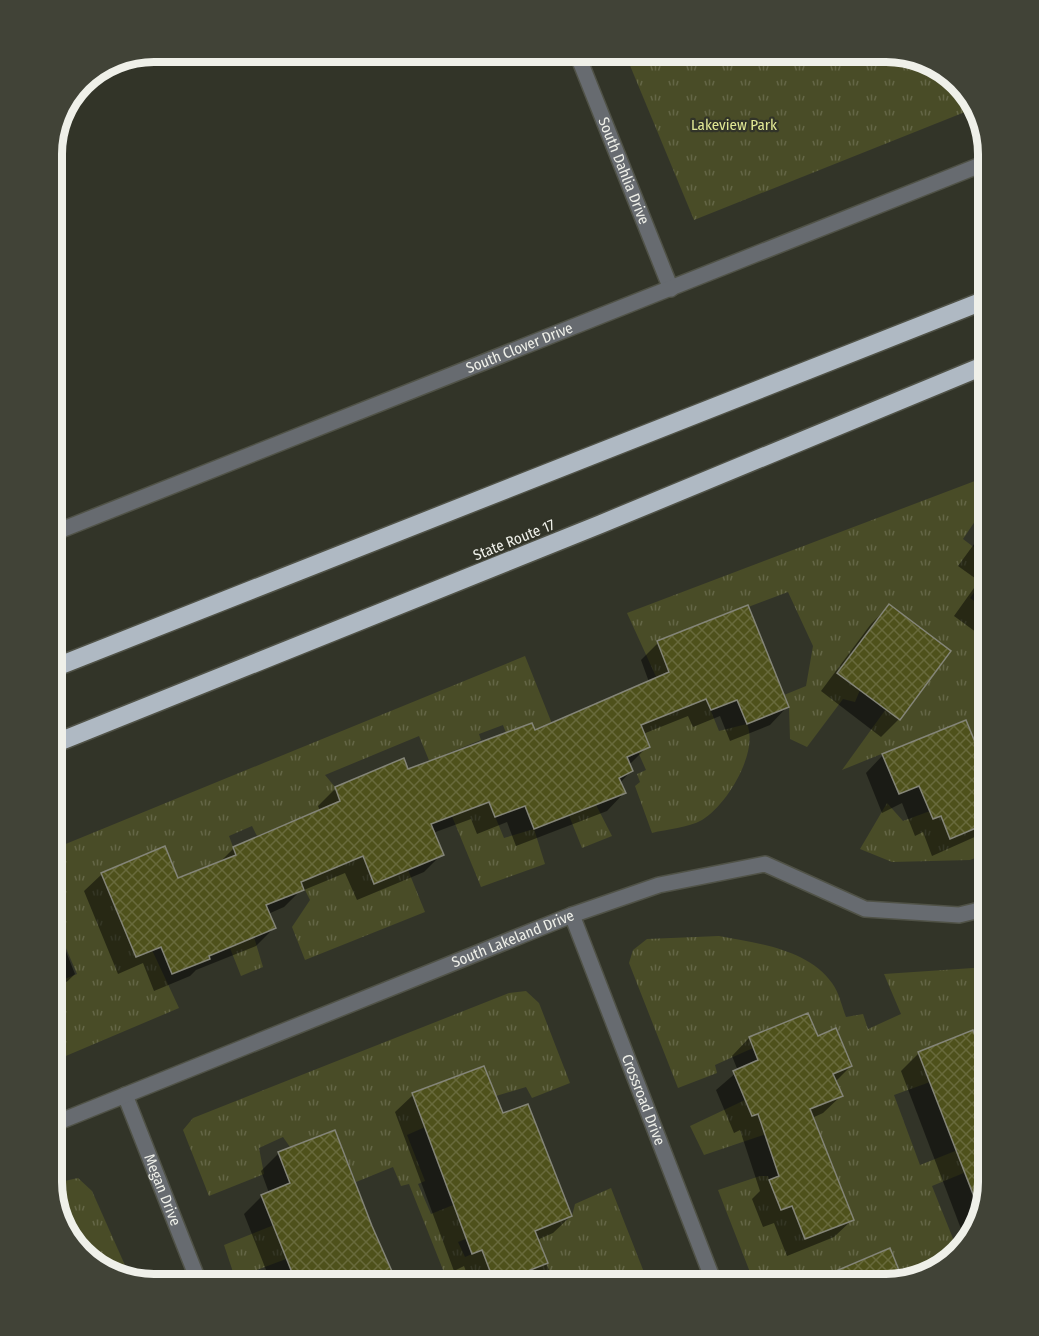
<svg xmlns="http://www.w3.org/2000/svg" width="1039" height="1336" viewBox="0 0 1039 1336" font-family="'Fira Sans Condensed',sans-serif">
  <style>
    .grass { fill: url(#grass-tufts) }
    .shadow { fill: #0007 }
    .building { fill: url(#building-cross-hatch); stroke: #848578; stroke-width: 1.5 }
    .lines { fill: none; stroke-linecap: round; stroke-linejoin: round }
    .minor-casing { stroke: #505247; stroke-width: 18 }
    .highway-casing { stroke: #505247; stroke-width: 21 }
    .minor { stroke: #676b70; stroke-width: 15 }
    .highway { stroke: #afb9c3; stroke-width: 18 }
    .labels { text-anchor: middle; stroke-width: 4.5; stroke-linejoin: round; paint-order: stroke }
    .park-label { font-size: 15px; fill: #e0e794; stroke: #323428 }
    .street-label { font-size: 15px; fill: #eff0e9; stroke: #323428 }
    .rim { fill: none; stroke: #eff0e9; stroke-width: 8 }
  </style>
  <defs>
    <pattern id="grass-tufts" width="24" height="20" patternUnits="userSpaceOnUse" patternTransform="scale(1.5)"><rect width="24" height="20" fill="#494c27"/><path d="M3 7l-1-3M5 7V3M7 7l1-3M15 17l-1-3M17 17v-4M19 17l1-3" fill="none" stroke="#646646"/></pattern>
    <pattern id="building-cross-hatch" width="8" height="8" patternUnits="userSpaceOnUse" patternTransform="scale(1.5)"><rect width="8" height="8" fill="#4e511b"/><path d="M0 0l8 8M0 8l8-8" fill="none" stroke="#686a3c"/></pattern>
  </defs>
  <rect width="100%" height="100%" fill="#323428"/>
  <g class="grass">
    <polygon points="624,51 892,51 937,65 971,97 975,108 694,220"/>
    <path d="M988,476v26l-25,37 25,19v15l-18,25 18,13v137l-4,-10 -9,4 -10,-22 -123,50 44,-61 14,11 -62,-47 22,17 -5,12 -12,-3 -36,48 -17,-8 -1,-32 -5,-12 22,-9 7,-40 -25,-54 -130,49 48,58 13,32 28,-7c12,28 -20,81 -45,96 -14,8 -35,9 -50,13l-17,-47 5,-4 -3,-8 9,-4 -8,-18 12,-6 -17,-37 30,-17 -36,-79z"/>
    <polygon points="525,656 582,799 592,797 612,836 582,848 532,723 506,733 503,725 479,734 481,740 446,754 467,810 489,802 504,838 534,829 545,864 481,887 419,736 325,775 335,787 374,883 408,870 425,912 305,960 292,927 310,900 301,882 324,872 301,818 257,836 252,826 229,836 236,855 222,860 254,937 263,967 241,976 206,887 185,894 165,846 101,873 136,956 152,950 179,1008 54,1061 51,1049 51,1015 60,1004 55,983 77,974 51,913 51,850"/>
    <polygon points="887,803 903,821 930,811 933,819 941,816 950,839 988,823 988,853 970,860 892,862 860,849"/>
    <path d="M719,936c38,7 89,13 113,47 7,9 10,24 14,34l17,-3 5,15 33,-15 -17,-40 104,-7v75l-9,4 -6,-15 -55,21 12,30 -36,13 26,70 68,-27v25l-56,23 26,65 -16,17 -39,12 -13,-32 -44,18 6,16 -8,3h-89l-37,-95 42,-14h8l13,34 11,-4 13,33 48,-19 -39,-102 -110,37 -14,-29 55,-26 7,16 41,-16 6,14 43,-18 -9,-22 19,-8 -16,-37 -18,7 -10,-23 -59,24 4,11 -38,17 2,8 -39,15 -49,-125 4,-13 14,-11z"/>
    <polygon points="526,991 539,1003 570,1083 532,1098 526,1087 496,1096 483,1066 412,1093 425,1127 407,1135 425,1181 418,1184 431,1214 463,1201 477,1234 458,1242 465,1257 482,1250 496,1284 548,1262 535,1231 572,1216 575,1204 611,1188 649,1285 449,1285 409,1184 401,1186 393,1167 356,1182 335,1130 290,1147 283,1137 259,1148 264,1174 209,1196 183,1130 193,1118 509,993"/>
    <polygon points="78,1178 92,1191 128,1272 118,1276 102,1271 68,1239 51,1184"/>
    <polygon points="284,1221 289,1234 279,1240 286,1259 235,1278 224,1245"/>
  </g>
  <g class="shadow">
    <polygon points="988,525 988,641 954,616 979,581 958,566"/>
    <polygon points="889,606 949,651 899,719 881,737 821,691 871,624"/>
    <polygon points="658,643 787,707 770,725 730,741 720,716 693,727 688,716 643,734 648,746 629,765 631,771 620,783 624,793 607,811 516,846 507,822 477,834 471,819 433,833 442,854 424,872 357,900 345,873 299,892 284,907 268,914 274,928 256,946 196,970 190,976 154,991 143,963 118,974 84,891 102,874 177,880 218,864 234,848 320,811 318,806 336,788 408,771 534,732 649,682 641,660"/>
    <polygon points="883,755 988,781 988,831 932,856 923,832 915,836 902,803 882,813 866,773"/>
    <polygon points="51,914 75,974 51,997"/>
    <polygon points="807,1015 817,1038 851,1066 835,1082 841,1096 823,1113 812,1118 852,1220 834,1237 787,1256 774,1223 763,1227 752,1199 760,1191 740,1130 734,1133 716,1090 738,1071 732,1056 749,1038"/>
    <polygon points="988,1046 988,1183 974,1234 966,1242 901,1071 919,1053"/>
    <polygon points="413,1095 502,1115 571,1216 553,1233 537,1240 555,1285 471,1285 464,1266 454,1271 395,1112"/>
    <polygon points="334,1132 396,1285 272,1285 244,1214 262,1196 269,1193 261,1171 279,1153"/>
  </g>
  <g class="building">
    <polygon points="889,604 951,651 900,720 837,673"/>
    <polygon points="748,605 789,707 747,724 737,700 711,710 706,699 641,725 650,747 627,757 633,771 619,778 626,793 534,829 525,806 495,817 489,802 431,824 444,855 374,884 363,856 301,882 304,890 266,905 276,928 209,956 210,959 172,974 161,947 136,957 101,873 165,846 178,878 236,855 233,847 340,801 335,787 404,758 408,769 532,723 535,730 669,672 657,641"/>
    <polygon points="966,720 975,742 988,737 988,823 950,839 941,816 933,819 919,786 899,794 882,754"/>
    <polygon points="808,1013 818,1036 836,1028 852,1066 833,1074 843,1096 810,1109 854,1220 805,1239 792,1206 781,1210 769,1180 779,1176 758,1114 752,1116 733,1071 758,1060 749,1037"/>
    <polygon points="973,1030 979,1046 988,1042 988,1183 980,1212 918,1052"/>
    <polygon points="484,1066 503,1113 528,1104 572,1216 535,1231 548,1263 495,1284 482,1250 472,1254 412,1093"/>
    <polygon points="335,1130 372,1226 398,1285 297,1285 261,1195 290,1183 278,1152"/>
    <polygon points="890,1248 903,1280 886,1285 803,1285"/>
  </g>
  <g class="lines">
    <g class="minor-casing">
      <g id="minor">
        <path id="s1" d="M576,51l95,238"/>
        <path id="s2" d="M51,534l937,-372"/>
        <path id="s3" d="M572,915l143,370"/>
        <path id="s4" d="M125,1095l75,190"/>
        <path id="s5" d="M51,1125l521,-210 87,-30 106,-21 100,45 94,6 29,-7"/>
      </g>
    </g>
    <g class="highway-casing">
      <g id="highway">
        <polyline points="51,669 988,299"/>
        <polyline points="51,745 601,524 988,364"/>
      </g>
    </g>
    <use href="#minor" class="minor"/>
    <use href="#highway" class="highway"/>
  </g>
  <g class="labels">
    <g class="park-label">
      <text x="734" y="130">Lakeview Park</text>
    </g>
    <g class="street-label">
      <text dy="5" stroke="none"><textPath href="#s1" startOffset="129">South Dahlia Drive</textPath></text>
      <text dy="5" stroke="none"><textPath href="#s2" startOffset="504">South Clover Drive</textPath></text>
      <text transform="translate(514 540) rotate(-22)" y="5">State Route 17</text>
      <text dy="5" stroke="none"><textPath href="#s5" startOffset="498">South Lakeland Drive</textPath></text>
      <text dy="5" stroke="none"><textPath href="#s3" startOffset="198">Crossroad Drive</textPath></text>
      <text dy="5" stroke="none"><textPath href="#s4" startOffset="102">Megan Drive</textPath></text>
    </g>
  </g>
  <path d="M0 0H1039V1336H0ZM154 62H886A92 92 0 0 1 978 154V1182A92 92 0 0 1 886 1274H154A92 92 0 0 1 62 1182V154A92 92 0 0 1 154 62Z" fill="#414337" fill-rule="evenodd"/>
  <path class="rim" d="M154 62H886A92 92 0 0 1 978 154V1182A92 92 0 0 1 886 1274H154A92 92 0 0 1 62 1182V154A92 92 0 0 1 154 62Z"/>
</svg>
